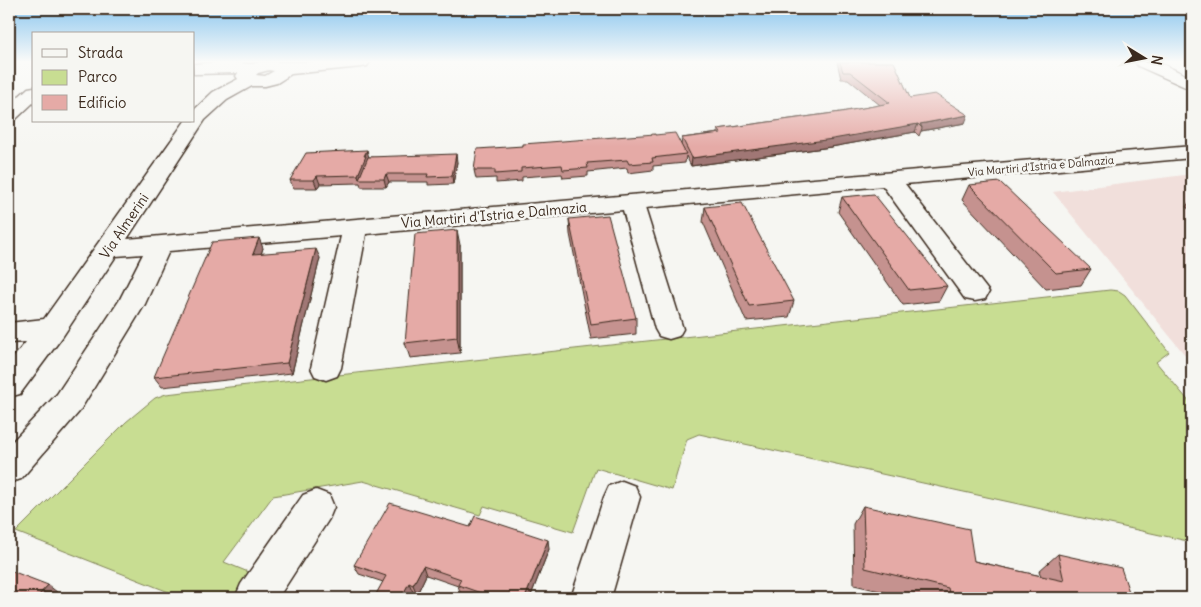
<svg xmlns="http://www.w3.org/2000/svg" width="1201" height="607" viewBox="0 0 1201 607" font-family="Delius,sans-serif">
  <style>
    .built { fill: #f1dfdb }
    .green { fill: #c8dd92; stroke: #828458 }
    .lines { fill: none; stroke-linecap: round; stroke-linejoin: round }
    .minor-casing { stroke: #3b2a1e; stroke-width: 3 }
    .minor { fill: #f6f6f2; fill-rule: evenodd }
    .wall { fill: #c5928f; stroke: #3b2a1e }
    .shaded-wall { fill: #a07774; stroke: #3b2a1e }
    .building { fill: #e5aaa6; stroke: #3b2a1e }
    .labels { text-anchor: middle; stroke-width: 5; stroke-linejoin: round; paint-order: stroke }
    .far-street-label { font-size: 11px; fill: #3b2a1e; stroke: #f6f6f2 }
    .street-label { font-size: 14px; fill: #3b2a1e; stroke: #f6f6f2 }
  </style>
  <rect width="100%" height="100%" fill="#f6f6f2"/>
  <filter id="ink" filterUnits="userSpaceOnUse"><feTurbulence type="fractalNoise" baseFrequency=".02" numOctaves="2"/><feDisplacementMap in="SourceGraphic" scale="10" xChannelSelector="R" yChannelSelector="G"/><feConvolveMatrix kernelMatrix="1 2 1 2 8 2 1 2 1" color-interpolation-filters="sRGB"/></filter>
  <g filter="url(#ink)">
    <polygon class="built" points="1192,174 1192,355 1185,355 1053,192"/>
    <polygon class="green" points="1110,290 1119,291 1125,295 1169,352 1156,362 1192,405 1192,542 699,434 687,439 672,490 596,468 573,532 484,506 480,515 363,481 273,496 224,562 253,574 236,598 184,598 16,532 126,422 155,398 166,394"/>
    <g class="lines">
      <g class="minor-casing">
        <g id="minor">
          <path d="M219,62l33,2 8,-2h110l-3,4 -6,1 -70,7 -14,9 -12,3h-13l-25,14 -22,20 -78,119 1065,-93v12l-287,26 84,108 -4,7 -10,2 -10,-2 -82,-113 -238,22 38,121 -4,7 -10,3 -10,-3 -4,-7 -32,-119 -257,24 -25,134 -4,8 -11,4 -11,-4 -4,-8 30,-132 -172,15 -24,53 -66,108 -58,67 -12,4v-38l48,-51 62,-93 24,-47 -27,2 -53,80 -43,58 -11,3v-34l17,-21 -17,1v-20l35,-4 141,-198h9v-11l19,-18 25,-13 -2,-3 2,-3 -44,1v-10zM269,70l5,1 -9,5 -9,-1 2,-2z"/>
          <polygon points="1135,62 1158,62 1192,78 1192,90 1138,66"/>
          <polygon points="34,87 34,102 16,119 9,121 9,105 28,88"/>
          <polygon points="622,481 635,486 640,497 611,598 571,598 604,497 609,486"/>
          <polygon points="316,490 329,495 334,507 329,519 278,598 235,598 241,584 303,495"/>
        </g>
      </g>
      <use href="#minor" class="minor"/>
    </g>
    <g class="wall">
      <polygon points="837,62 894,62 910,98 965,123 921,131 919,136 915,132 831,147 691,166 686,156 685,163 653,166 653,170 628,173 627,168 588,172 588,176 563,178 562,174 522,177 522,181 496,183 496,178 476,179 474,170 523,146 655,135 681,145 682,138 718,133 718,129 841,112 880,105 848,79 841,79"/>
      <polygon points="369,157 457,162 453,184 428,185 428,182 389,182 386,187 361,187 360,183 320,184 317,188 293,188 290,180"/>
      <polygon points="969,185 1091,269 1081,285 1046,289 962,200"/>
      <polygon points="842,197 947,286 939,301 903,305 838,212"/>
      <polygon points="1192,198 1192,211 1186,207"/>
      <polygon points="705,207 794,301 789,317 746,321 703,222"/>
      <polygon points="569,219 636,318 636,334 591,339 570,234"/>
      <polygon points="460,245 460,353 410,358 405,343"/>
      <polygon points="263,248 261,254 320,258 292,373 162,387 154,377"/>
      <polygon points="863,506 974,561 1041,576 1039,571 1058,554 1131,598 910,598 854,585 853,524"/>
      <polygon points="470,527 549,549 530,598 473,598 461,594 458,586 426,575 417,594 413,592 410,598 374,598 383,582 359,574 354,565"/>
    </g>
    <g class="shaded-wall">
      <polygon points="968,115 965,123 921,131 922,128 920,124"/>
      <polygon points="918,124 915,132 831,147 691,166 692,158"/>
      <polygon points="367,150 369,158 359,179 358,175"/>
      <polygon points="456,154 457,162 453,184 452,176"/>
      <polygon points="386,174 389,182 386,187 384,179"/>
      <polygon points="317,176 320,184 317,188 314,180"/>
      <polygon points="457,230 460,245 460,353 457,337"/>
      <polygon points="259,238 263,248 258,264 253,254"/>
      <polygon points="316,249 320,258 292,373 287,363"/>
      <polygon points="548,540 549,549 530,598 525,598"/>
      <polygon points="423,566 426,575 417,594 413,585"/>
      <polygon points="409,583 413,592 410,598 401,598"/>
      <polygon points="48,585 62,596 60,598 36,598"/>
    </g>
    <g class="building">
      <polygon points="840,62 894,62 910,98 935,94 968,115 920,124 922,128 918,124 833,139 692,158 682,138 721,133 718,129 841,112 890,103 850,72 843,72"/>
      <polygon points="675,133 686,154 652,158 653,162 629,164 627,160 587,163 588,168 563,170 562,165 521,168 521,172 495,174 495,170 474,170 477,149 523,146 523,144 655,134 655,135"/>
      <polygon points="367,150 364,156 366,156 358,175 317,176 314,180 290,180 306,153"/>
      <polygon points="456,154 452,176 427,177 428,174 386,174 384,179 359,179 368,157"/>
      <polygon points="1000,182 1091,269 1056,273 969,185"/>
      <polygon points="874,194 947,286 909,290 842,197"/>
      <polygon points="742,203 794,301 749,306 705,207"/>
      <polygon points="608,215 636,318 591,324 569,219"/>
      <polygon points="457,230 457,337 405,343 415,234"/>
      <polygon points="259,238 253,254 316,249 287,363 154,377 212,242"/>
      <polygon points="390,503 470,527 475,516 548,540 525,598 495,598 458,585 461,579 423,566 413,585 409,583 401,598 374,598 386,576 354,565"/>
      <polygon points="863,506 969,529 974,561 1064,581 1058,554 1121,568 1131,598 950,598 948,588 865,568"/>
      <polygon points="9,570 48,585 36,598 9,598"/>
    </g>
  </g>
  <linearGradient id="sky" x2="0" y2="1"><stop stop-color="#86c4ee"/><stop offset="0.42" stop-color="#fbfbf9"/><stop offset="1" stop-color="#fbfbf9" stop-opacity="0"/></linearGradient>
  <rect width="1201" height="147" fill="url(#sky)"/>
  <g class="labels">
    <g class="far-street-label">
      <text transform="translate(1041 166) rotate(-5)" y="4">Via Martiri d'Istria e Dalmazia</text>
    </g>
    <g class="street-label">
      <text transform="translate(494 215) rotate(-5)" y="5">Via Martiri d'Istria e Dalmazia</text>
      <text transform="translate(124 226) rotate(-56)" y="5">Via Almerini</text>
    </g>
  </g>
  <rect width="1201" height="607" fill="none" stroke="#f6f6f2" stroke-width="30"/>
  <rect x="15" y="15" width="1171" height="577" fill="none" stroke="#3b2a1e" stroke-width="2" filter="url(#ink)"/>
  <rect x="32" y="32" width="162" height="90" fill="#f6f6f2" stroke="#aba49d"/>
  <rect x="42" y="49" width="25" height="8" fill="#f6f6f2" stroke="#aba49d"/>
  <text x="78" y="58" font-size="15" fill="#3b2a1e">Strada</text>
  <rect x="42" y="70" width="25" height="15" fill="#c8dd92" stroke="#aba49d"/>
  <text x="78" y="82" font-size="15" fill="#3b2a1e">Parco</text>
  <rect x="42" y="95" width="25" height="15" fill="#e5aaa6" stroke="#aba49d"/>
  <text x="78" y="108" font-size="15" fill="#3b2a1e">Edificio</text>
  <g transform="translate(1144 58) rotate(100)" stroke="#f6f6f2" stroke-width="4" paint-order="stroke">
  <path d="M0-4L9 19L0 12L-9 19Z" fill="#3b2a1e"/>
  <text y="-8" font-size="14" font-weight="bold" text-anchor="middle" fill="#3b2a1e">N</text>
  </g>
</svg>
